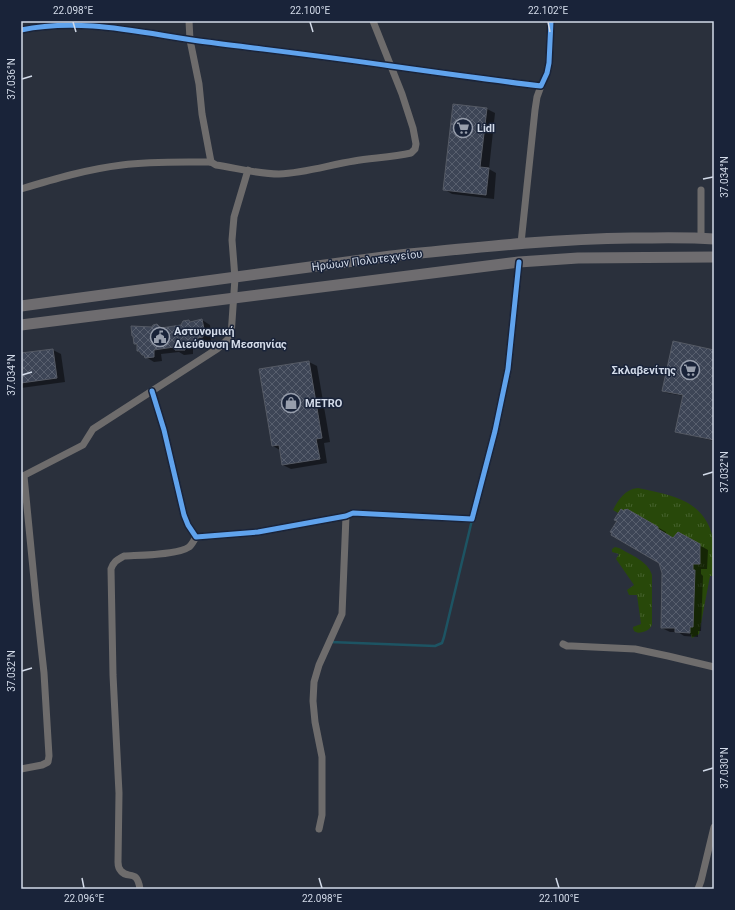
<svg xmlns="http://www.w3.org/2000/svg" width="735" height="910" viewBox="0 0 735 910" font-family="Roboto,sans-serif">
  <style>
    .grass { fill: url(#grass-tufts) }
    .shadow { fill: #0007 }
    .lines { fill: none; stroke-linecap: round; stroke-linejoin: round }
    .stream { stroke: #1d5463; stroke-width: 2.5 }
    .building { fill: url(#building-cross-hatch); stroke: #555a65 }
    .street { stroke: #6e6c6c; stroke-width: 7 }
    .primary { stroke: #6e6c6f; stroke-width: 11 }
    .cycleway-casing { stroke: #192339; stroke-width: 8 }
    .cycleway { stroke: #60a3ed; stroke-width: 5 }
    .ticks { fill: none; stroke: #d2dae8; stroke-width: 1.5 }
    .labels { text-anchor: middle; stroke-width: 3; stroke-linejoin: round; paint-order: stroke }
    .poi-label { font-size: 11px; font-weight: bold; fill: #d2dae8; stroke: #192339; text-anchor: start }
    .street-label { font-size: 11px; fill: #d2dae8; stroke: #192339 }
    .neatline { fill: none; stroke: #d2dae8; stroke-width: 1.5 }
    .ticks-label { font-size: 10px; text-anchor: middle; fill: #d2dae8 }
  </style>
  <defs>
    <pattern id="grass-tufts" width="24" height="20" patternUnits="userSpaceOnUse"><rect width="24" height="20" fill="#28480a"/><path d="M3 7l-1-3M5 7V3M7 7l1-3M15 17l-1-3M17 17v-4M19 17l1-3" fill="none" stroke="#46622e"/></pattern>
    <pattern id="building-cross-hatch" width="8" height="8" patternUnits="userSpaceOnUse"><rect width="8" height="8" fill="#3d4556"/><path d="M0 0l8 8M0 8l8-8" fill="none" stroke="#585f6e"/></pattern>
  </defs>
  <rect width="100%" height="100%" fill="#2a303c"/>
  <g class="grass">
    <path d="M638,488c15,3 35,7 48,14 29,16 31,45 27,74h-3l-11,58 -7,4 -2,-5v-6l3,-1 2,-56h-2v-6h7v-20l-22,-12 -5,6 -15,-9v-2l-31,-18 -1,1 -1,-1 -1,2 -3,-2 -3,4 -5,-3c5,-10 12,-21 25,-22z"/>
    <path d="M615,547l4,1c12,7 29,13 33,27v50c-1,1 -1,2 -2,3 -2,3 -11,6 -14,4 -2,0 -3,-3 -3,-5l8,-3 -4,-29h-8l-2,-5 7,-5 -18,-26 3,-5 -7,-2v-3z"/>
  </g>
  <g class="shadow">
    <polygon points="487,109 495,113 489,169 496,173 494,199 452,194 444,189"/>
    <polygon points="202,320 210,325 211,333 210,334 211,341 206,342 202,346 193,348 193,354 184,355 179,352 161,354 162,361 154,362 146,357 138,351 138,345 135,343 152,328 157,325 162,328 181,326 189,321 192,323"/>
    <polygon points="53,350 61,354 65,382 21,388 21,354"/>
    <polygon points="714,351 714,441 680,433 677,431 684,396 667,393 663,391"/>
    <polygon points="309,362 317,366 330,442 324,443 327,463 291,469 283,465 280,450 273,446 260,370"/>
    <polygon points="627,510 666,532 665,535 674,540 678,533 708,550 707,569 701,569 701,574 703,576 701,631 698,631 698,637 684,636 678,632 670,632 662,628 663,572 660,563 624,512"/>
  </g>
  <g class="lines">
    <polyline class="stream" points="330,642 435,646 442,643 444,637 472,520"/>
  </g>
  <g class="building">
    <polygon points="453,104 487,108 480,167 489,168 486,195 443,190"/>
    <polygon points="202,319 204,329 202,329 203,337 198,338 196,341 194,342 185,343 185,350 175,350 174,347 154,350 154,357 145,358 144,355 142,355 139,351 137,351 137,344 134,344 133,336 132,336 131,326 152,327 153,325 157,324 161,328 181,325 183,321 189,320 190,322"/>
    <polygon points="673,341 714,350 714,440 675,432 683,395 662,391"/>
    <polygon points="53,349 57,378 21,383 21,353"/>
    <polygon points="309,361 322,438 316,439 320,459 282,465 279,445 272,446 259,369"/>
    <polygon points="621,509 624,511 625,509 626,510 627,509 658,527 658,529 673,538 678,532 700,544 700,564 693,564 693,570 695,570 693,627 690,627 690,633 675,632 675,628 661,628 662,573 659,563 611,535 612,533 610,532 617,521 614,520"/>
  </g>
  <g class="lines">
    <g class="street">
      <polyline points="189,21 190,40 199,84 202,114 211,162"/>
      <path d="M21,30c63,-13 124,4 186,12 62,8 123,15 184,24 50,7 100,14 150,20l6,-13 2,-10 2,-42"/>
      <path d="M21,189c33,-10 67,-20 101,-24 29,-4 59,-3 89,-3l5,3c20,3 42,9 63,9 26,-1 50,-9 75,-13 19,-3 39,-4 57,-8l4,-4 1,-5 -3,-16 -11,-34 -29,-73"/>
      <polyline points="701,190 701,238"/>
      <polyline points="521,243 535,110 537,97 541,86"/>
      <polyline points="152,391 164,430 184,515 188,525 196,537 258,532 346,516 353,513 472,519 495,431 508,369 519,262"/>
      <polyline points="21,477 83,445 93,429 217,349 223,344 231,336 235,278 232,240 233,228 234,217 248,170"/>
      <polyline points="563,644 567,646 572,646 635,649 668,656 714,667"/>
      <polyline points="21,769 42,765 48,762 49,756 44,673 36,600 24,476"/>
      <polyline points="319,829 322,815 322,757 315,722 313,701 314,682 319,665 342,614 346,516"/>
      <path d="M140,889c-3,-21 -12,-9 -19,-18 -2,-2 -3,-6 -3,-9l1,-69 -6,-118 -2,-106c3,-8 6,-9 13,-13 15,-1 54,-1 65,-9 3,-2 5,-7 7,-10"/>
      <polyline points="698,889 701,881 714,827"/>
    </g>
    <g class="primary">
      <path d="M21,306l370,-50c80,-8 160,-17 241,-18 27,0 55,-1 82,1"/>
      <polyline points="21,325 519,262 578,258 714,257"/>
    </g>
    <g class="cycleway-casing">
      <g id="cycleway">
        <path d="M21,30c63,-13 124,4 186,12 62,8 123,15 184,24 50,7 100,14 150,20l6,-13 2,-10 2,-42"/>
        <polyline points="152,391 164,430 184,515 188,525 196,537 258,532 346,516 353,513 472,519 495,431 508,369 519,262"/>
      </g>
    </g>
    <use href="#cycleway" class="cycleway"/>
  </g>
  <path class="ticks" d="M73,22l3,10M310,22l3,10M548,22l2,10M22,79l10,-3M703,179l10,-2M22,375l10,-3M703,475l10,-3M22,671l10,-3M703,771l10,-3M82,878l2,10M319,878l3,10M556,878l3,10"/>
  <defs>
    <g id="supermarket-ring" transform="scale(1)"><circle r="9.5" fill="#192339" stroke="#979eac" stroke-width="1.5"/><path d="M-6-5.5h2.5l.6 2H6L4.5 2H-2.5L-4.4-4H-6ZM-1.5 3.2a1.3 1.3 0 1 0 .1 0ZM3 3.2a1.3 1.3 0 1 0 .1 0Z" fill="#979eac"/></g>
    <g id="civic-ring" transform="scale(1)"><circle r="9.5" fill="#192339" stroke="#979eac" stroke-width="1.5"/><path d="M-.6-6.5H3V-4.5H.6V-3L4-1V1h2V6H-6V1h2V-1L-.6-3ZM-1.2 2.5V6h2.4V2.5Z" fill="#979eac"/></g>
    <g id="shop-ring" transform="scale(1)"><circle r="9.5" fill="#192339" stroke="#979eac" stroke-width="1.5"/><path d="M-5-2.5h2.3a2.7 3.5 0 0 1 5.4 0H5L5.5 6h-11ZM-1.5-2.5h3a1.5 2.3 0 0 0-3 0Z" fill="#979eac"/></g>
  </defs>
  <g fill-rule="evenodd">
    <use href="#supermarket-ring" x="463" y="128"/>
    <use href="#civic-ring" x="160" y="337"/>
    <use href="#supermarket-ring" x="690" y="370"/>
    <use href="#shop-ring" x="291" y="403"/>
  </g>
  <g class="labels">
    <g class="poi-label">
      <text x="477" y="132">Lidl</text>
      <text x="174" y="335">Αστυνομική<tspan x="174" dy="13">Διεύθυνση Μεσσηνίας</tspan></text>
      <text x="676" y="374" text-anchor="end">Σκλαβενίτης</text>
      <text x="305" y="407">METRO</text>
    </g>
    <g class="street-label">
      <text transform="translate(367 260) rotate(-7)" y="4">Ηρώων Πολυτεχνείου</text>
    </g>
  </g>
  <rect width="735" height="910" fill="none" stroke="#192339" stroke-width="44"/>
  <rect x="22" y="22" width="691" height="866" class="neatline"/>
  <g class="ticks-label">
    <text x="73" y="14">22.098°E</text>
    <text x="310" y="14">22.100°E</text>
    <text x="548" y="14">22.102°E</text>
    <text transform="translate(11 79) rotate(-90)" y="4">37.036°N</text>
    <text transform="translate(724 177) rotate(-90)" y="4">37.034°N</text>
    <text transform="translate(11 375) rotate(-90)" y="4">37.034°N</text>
    <text transform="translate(724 472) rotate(-90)" y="4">37.032°N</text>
    <text transform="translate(11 671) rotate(-90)" y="4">37.032°N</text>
    <text transform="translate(724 768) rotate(-90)" y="4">37.030°N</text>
    <text x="84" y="902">22.096°E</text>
    <text x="322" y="902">22.098°E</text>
    <text x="559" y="902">22.100°E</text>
  </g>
</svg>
